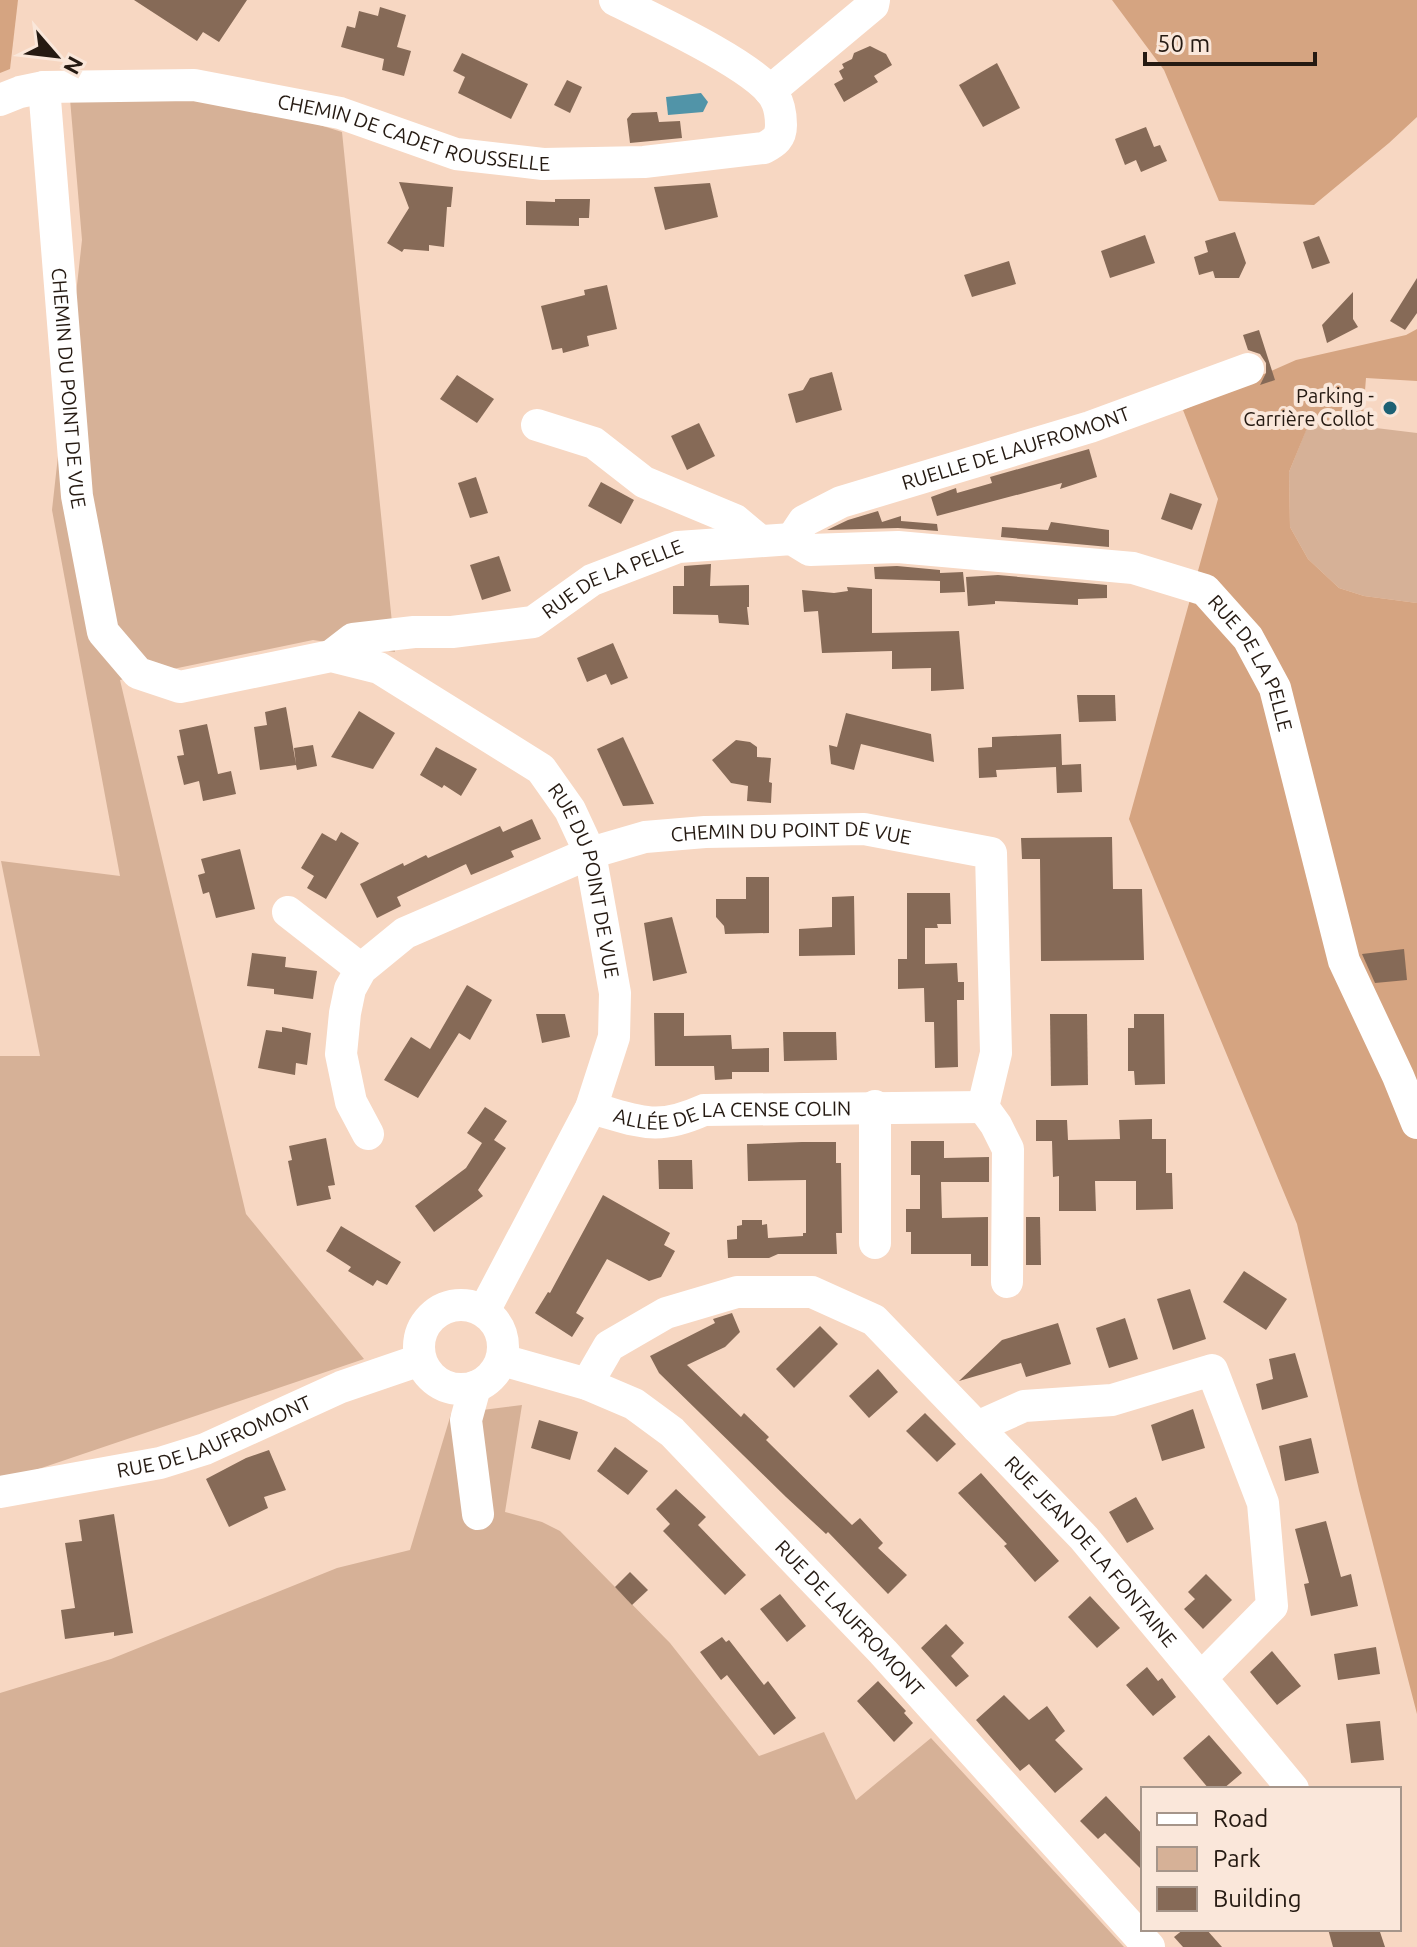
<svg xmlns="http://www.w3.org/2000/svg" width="1417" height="1947" viewBox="0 0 1417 1947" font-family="Ubuntu,sans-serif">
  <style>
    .green { fill: #d6b197 }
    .forest { fill: #d5a481 }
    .water { fill: #5194a8 }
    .building { fill: #866a57 }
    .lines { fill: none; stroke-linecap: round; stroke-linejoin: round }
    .minor { stroke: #fff; stroke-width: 32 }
    .poi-dot { fill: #1d6174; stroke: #fae7da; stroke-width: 3 }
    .labels { text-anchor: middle; stroke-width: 8; stroke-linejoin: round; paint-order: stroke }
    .street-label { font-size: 20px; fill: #251a12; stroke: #fae7da }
    .poi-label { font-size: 20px; fill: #251a12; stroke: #fae7da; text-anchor: end }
  </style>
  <rect width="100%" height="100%" fill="#f7d7c2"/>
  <g class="green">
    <polygon points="70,99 243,101 342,132 395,652 313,640 120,680 246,1214 364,1359 0,1482 0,1056 40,1056 1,861 120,876 52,510 82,240"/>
    <polygon points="1310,420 1417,433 1417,603 1364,596 1339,588 1308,559 1290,527 1289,472"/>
    <polygon points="522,1405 505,1512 542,1522 560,1531 670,1643 759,1756 824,1732 856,1800 931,1738 1124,1947 0,1947 0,1693 111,1659 337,1568 410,1550 451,1414"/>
  </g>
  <g class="forest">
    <polygon points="0,0 18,0 10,69 0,73"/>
    <polygon points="1112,0 1417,0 1417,117 1389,143 1314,205 1219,201 1164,70"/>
    <polygon points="1417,329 1417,381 1366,378 1362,428 1310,421 1289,472 1290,527 1308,559 1339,588 1364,596 1417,603 1417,1714 1359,1490 1297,1224 1129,819 1218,499 1183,410 1296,360 1406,335"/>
  </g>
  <polygon class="water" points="701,93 708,102 703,112 668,115 666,97"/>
  <g class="building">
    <polygon points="134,0 247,0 219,42 203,32 197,41"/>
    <polygon points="380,7 406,15 397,47 411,51 404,76 382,70 384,59 341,47 347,26 355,28 359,11 378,16"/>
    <polygon points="870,46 886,54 892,65 874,76 878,82 844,102 834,84 843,79 839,71 844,68 842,64 852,59 854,53"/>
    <polygon points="462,53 528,84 511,119 458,93 465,77 453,71"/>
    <polygon points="997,63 1020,108 983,127 959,85"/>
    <polygon points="567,80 582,87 570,113 554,105"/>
    <polygon points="657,112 659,122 680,121 682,138 630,143 627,119 632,113"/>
    <polygon points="1146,127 1154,147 1160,145 1167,161 1141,172 1136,160 1125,165 1115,139"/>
    <polygon points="399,182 453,187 451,207 447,207 444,247 429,245 429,251 404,249 402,252 387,243 409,208"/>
    <polygon points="710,183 718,217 665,230 654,187"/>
    <polygon points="555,199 590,199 589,218 579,218 579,226 526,225 526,201 555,202"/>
    <polygon points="1235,232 1246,263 1239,278 1215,278 1213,271 1199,275 1194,257 1208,252 1205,241"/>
    <polygon points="1145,235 1155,263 1110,278 1101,251"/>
    <polygon points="1319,236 1330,263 1312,269 1303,242"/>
    <polygon points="1009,261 1016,284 972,297 964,275"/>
    <polygon points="1417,278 1417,313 1405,330 1390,321"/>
    <polygon points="607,285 617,329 587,336 589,346 563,353 562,348 552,350 541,306 585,295 584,290"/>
    <polygon points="1353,292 1353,319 1358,327 1327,343 1322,325"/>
    <polygon points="1259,330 1275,380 1260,385 1266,373 1266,363 1260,354 1248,350 1243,335"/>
    <polygon points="832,372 842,410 796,423 788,394 803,390 810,378"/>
    <polygon points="457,375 494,399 477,423 440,399"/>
    <polygon points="699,423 715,456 687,470 671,436"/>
    <polygon points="1089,449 1097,477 1060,489 1062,483 937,516 931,497 956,488 957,493 992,483 990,477"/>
    <polygon points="476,477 488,513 470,518 458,483"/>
    <polygon points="601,482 634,500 621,524 588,506"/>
    <polygon points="1170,493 1202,504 1192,530 1161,519"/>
    <polygon points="878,511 882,522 901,516 901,521 937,524 938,531 898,528 827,530 848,520"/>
    <polygon points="1051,522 1109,530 1109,547 1001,537 1002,527 1048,530"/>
    <polygon points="499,556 511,591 482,600 470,565"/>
    <polygon points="711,564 710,586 749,585 749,607 747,607 749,625 719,623 718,615 673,614 673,586 684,586 684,566"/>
    <polygon points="897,566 940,570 940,573 963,572 965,592 940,593 940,581 875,579 874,567"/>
    <polygon points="998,575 1107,585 1107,598 1078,599 1078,605 995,601 995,604 968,606 966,577"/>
    <polygon points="847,587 872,589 872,633 959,631 964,689 931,691 931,668 892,669 892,651 822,653 818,611 804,612 802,590 834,593 848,591"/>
    <polygon points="613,643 628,678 611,685 606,674 587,682 577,658"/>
    <polygon points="1077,695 1115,695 1116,721 1079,722"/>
    <polygon points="286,707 296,764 294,748 313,745 317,766 297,770 296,765 260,770 254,727 267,725 265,712"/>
    <polygon points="359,711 395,733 373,769 331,757"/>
    <polygon points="846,713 931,734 934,762 861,744 854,770 831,764 829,745 837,747"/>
    <polygon points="207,724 218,774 231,771 236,794 203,801 199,781 184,785 177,756 184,755 179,730"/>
    <polygon points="1061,734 1062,765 1081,764 1082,792 1057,793 1056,767 996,770 997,777 979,778 978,748 992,747 992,737"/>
    <polygon points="623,737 631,754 654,804 623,806 597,749"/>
    <polygon points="736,740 750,742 757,747 757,757 771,758 769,782 772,783 771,803 747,801 748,786 731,783 712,760"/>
    <polygon points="436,747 477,769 461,796 444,785 442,788 420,775"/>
    <polygon points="532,819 541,839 511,851 514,857 471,875 466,864 397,897 401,906 377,918 360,884 403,863 404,866 426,855 428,858 500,826 503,832"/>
    <polygon points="341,832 359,843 326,899 307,888 314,876 301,868 322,833 336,841"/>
    <polygon points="1112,837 1113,889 1142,889 1144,960 1041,961 1040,859 1022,859 1021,838"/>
    <polygon points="240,849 255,909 216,918 209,892 203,894 198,875 205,873 201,859"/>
    <polygon points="746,877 769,877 769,933 725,934 724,926 716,917 716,899 746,899"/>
    <polygon points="907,893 950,893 951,924 937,924 938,928 925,928 925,964 957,963 958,982 964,982 964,1000 957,1000 958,1067 935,1068 934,1022 925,1022 924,988 898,989 898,959 907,959"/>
    <polygon points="854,896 855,955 799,956 799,929 832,927 832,897"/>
    <polygon points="672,917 687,973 653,981 644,923"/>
    <polygon points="1404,949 1407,980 1375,983 1362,954"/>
    <polygon points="252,953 286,957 285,967 317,971 313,999 274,994 274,989 247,986"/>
    <polygon points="467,985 492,1000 470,1040 459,1033 418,1098 384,1080 411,1037 430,1049"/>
    <polygon points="654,1013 684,1013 684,1036 731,1035 732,1049 769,1048 769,1072 732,1072 732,1079 715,1080 714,1066 655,1066"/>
    <polygon points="536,1014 565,1014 570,1037 542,1043"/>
    <polygon points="1050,1014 1087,1014 1088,1085 1051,1086"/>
    <polygon points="1134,1014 1164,1014 1165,1084 1135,1085 1134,1071 1128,1071 1128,1028 1134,1028"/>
    <polygon points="282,1027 311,1033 307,1065 296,1063 295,1075 258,1068 266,1030 282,1032"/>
    <polygon points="783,1032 836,1032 837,1060 784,1061"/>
    <polygon points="485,1107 507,1121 494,1140 506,1148 478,1190 483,1196 434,1232 415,1206 466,1168 482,1143 467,1133"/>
    <polygon points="1152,1119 1152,1139 1166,1139 1166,1173 1172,1173 1173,1209 1136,1210 1136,1181 1095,1181 1096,1211 1059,1211 1059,1176 1053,1177 1052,1141 1036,1141 1036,1120 1067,1120 1068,1140 1120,1139 1119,1120"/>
    <polygon points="326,1138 335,1185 328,1186 331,1199 297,1206 288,1161 292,1160 289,1146"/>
    <polygon points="911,1141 944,1141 944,1158 989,1157 989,1182 941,1182 942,1218 988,1217 988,1266 971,1266 971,1254 911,1254 911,1232 906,1232 906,1209 920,1209 920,1175 911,1175"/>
    <polygon points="802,1142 836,1142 836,1163 841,1163 842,1233 836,1233 837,1254 778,1254 769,1258 728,1258 727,1240 737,1239 737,1226 742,1225 742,1220 762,1220 762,1225 767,1224 768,1238 803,1236 803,1233 806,1233 806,1180 748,1181 747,1144"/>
    <polygon points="658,1160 692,1160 693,1189 659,1189"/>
    <polygon points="603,1195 670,1233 664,1245 675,1251 661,1277 649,1281 607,1259 576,1313 584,1318 572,1337 535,1313 548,1292 550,1293"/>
    <polygon points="1026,1217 1040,1217 1041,1265 1026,1265"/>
    <polygon points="341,1226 401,1262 387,1285 377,1280 373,1286 348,1271 351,1267 326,1251"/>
    <polygon points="1244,1271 1287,1299 1266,1330 1223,1302"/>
    <polygon points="1190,1289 1206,1339 1173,1350 1157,1299"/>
    <polygon points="732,1313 740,1332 725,1347 687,1365 741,1417 744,1413 769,1437 766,1440 852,1525 860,1518 883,1543 878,1548 907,1575 888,1594 828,1532 826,1534 786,1497 659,1373 650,1356 715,1323 713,1319"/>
    <polygon points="1125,1318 1138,1359 1109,1368 1096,1328"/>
    <polygon points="1058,1323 1071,1364 1026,1377 1021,1363 959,1381 1002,1340"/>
    <polygon points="820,1326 838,1344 794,1388 776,1369"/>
    <polygon points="1295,1353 1308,1397 1262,1410 1256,1384 1273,1379 1269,1359"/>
    <polygon points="878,1369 898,1392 869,1418 849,1396"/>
    <polygon points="1193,1409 1205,1448 1162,1461 1151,1425"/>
    <polygon points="925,1413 956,1444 937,1462 906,1431"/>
    <polygon points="539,1420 578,1432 570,1460 531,1448"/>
    <polygon points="1311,1438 1319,1473 1285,1481 1279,1446"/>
    <polygon points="615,1447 648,1471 628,1495 597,1471"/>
    <polygon points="269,1450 286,1490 264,1497 268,1508 229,1527 206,1479 246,1458"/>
    <polygon points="981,1473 1059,1561 1035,1582 1004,1546 1007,1544 958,1493"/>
    <polygon points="676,1489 706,1517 698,1525 746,1575 725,1595 663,1531 670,1524 656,1509"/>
    <polygon points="1136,1497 1154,1529 1127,1543 1109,1512"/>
    <polygon points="114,1514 133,1633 114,1636 114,1632 65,1639 61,1610 75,1608 65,1543 82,1541 79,1520"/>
    <polygon points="1326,1521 1341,1577 1351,1574 1358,1606 1311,1616 1304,1584 1309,1583 1295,1529"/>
    <polygon points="630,1572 648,1590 632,1605 615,1587"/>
    <polygon points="1206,1574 1232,1600 1203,1629 1184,1609 1195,1599 1188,1592"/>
    <polygon points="780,1594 806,1626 787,1642 760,1609"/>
    <polygon points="1090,1596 1120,1628 1097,1648 1068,1617"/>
    <polygon points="946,1624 964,1643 951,1656 969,1676 956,1687 921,1648"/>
    <polygon points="722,1637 726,1642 729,1640 764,1685 768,1681 796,1718 774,1735 727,1675 721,1680 700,1652"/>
    <polygon points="1376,1647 1380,1674 1338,1680 1334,1654"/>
    <polygon points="1272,1651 1301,1686 1277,1705 1250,1672"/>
    <polygon points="1147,1667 1158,1681 1162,1678 1176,1697 1153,1716 1126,1685"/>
    <polygon points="878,1681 906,1711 904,1713 913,1723 894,1742 857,1701"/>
    <polygon points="1004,1695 1029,1720 1047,1706 1065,1731 1055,1740 1083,1769 1055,1793 1029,1764 1020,1771 976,1720"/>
    <polygon points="1380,1721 1384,1760 1351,1763 1346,1724"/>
    <polygon points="1209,1735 1242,1773 1223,1789 1209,1789 1183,1758"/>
    <polygon points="1106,1796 1143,1835 1143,1871 1105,1833 1098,1839 1080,1821"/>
    <polygon points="1184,1929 1206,1929 1222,1947 1183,1947 1174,1937"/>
    <polygon points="1328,1929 1379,1929 1385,1947 1333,1947"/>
  </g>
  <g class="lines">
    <g class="minor">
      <path id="s1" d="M44,87l33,409 26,136 35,41 42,14 151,-31 48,12 162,101 29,41 20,43 25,140 -1,44 -23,71 -107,203"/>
      <polyline points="770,91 873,5 874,0"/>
      <path id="s2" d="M0,100l20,-8 24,-5 150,-2 146,28 116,41 87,10 101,-2 120,-14c11,-6 17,-10 17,-23 0,-10 -2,-21 -7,-29 -20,-31 -123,-78 -159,-96"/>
      <polyline points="537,425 594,443 644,482 735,520 760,541"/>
      <path id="s3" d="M792,539l12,-18 37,-19 249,-75 158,-58"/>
      <path id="s4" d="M331,656l22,-17 61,-7h38l81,-10 59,-42 86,-33 114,-8 18,11 88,-3 235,21 72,22 43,48 27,50 69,273 54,115 19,47"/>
      <polyline points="288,912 361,969"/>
      <path id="s5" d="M591,1108c49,13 64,24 113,2l279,-3"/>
      <path id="s6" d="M368,1134l-17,-32 -10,-48 4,-41 5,-24 11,-20 44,-36 185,-80 55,-16 60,-5 159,-3 127,24 5,200 -13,54 13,18 12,24 -1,133"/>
      <polyline points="875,1243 875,1106"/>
      <circle cx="461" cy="1347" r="42"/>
      <path id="s7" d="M502,1360l85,24 47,20 38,28 211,220 266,295"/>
      <path id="s8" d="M587,1384l22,-38 57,-33 71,-21h75l62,28 210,218 209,251"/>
      <polyline points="475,1387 466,1420 478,1514"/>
      <polyline points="977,1427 1024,1406 1112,1400 1212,1370 1263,1503 1272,1606 1201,1678"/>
      <path id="s9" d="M0,1492l160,-29 45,-14 136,-62 79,-27"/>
    </g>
  </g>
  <circle class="poi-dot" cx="1390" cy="408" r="8"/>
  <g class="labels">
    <g class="street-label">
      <text dy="7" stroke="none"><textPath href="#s2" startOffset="422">CHEMIN DE CADET ROUSSELLE</textPath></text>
      <text dy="7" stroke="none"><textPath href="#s1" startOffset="302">CHEMIN DU POINT DE VUE</textPath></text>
      <text dy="7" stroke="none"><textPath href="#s3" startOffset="246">RUELLE DE LAUFROMONT</textPath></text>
      <text dy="7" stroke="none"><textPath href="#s4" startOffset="300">RUE DE LA PELLE</textPath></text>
      <text dy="7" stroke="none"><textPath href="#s4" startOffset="996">RUE DE LA PELLE</textPath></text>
      <text dy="7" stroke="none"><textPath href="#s6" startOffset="636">CHEMIN DU POINT DE VUE</textPath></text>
      <text dy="7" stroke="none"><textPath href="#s1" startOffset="1164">RUE DU POINT DE VUE</textPath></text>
      <text dy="7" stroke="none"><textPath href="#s5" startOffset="144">ALLÉE DE LA CENSE COLIN</textPath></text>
      <text dy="7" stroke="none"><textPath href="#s9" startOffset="222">RUE DE LAUFROMONT</textPath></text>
      <text dy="7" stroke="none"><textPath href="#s8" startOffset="644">RUE JEAN DE LA FONTAINE</textPath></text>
      <text dy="7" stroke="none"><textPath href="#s7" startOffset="444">RUE DE LAUFROMONT</textPath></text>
    </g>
    <g class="poi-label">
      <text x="1374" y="403">Parking -<tspan x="1374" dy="23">Carrière Collot</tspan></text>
    </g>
  </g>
  <rect x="1141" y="1787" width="260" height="144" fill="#fae7da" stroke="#a5958a" stroke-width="2"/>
  <rect x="1157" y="1813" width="40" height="12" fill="#ffffff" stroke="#a5958a" stroke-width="2"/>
  <text x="1213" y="1827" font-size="24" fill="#251a12">Road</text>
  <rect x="1157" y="1847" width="40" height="24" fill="#d6b197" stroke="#a5958a" stroke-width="2"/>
  <text x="1213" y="1867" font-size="24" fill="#251a12">Park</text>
  <rect x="1157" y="1887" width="40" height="24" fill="#866a57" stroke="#a5958a" stroke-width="2"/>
  <text x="1213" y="1907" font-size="24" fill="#251a12">Building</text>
  <g transform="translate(56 56) rotate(118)" stroke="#fae7da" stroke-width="6" paint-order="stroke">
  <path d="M0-6L14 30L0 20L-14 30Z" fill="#251a12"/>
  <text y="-12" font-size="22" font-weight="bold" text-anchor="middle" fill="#251a12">N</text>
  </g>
  <path d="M1145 52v12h170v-12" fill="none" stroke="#251a12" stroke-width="4"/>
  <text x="1157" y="52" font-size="24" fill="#251a12" stroke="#fae7da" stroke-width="6" paint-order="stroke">50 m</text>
</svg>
